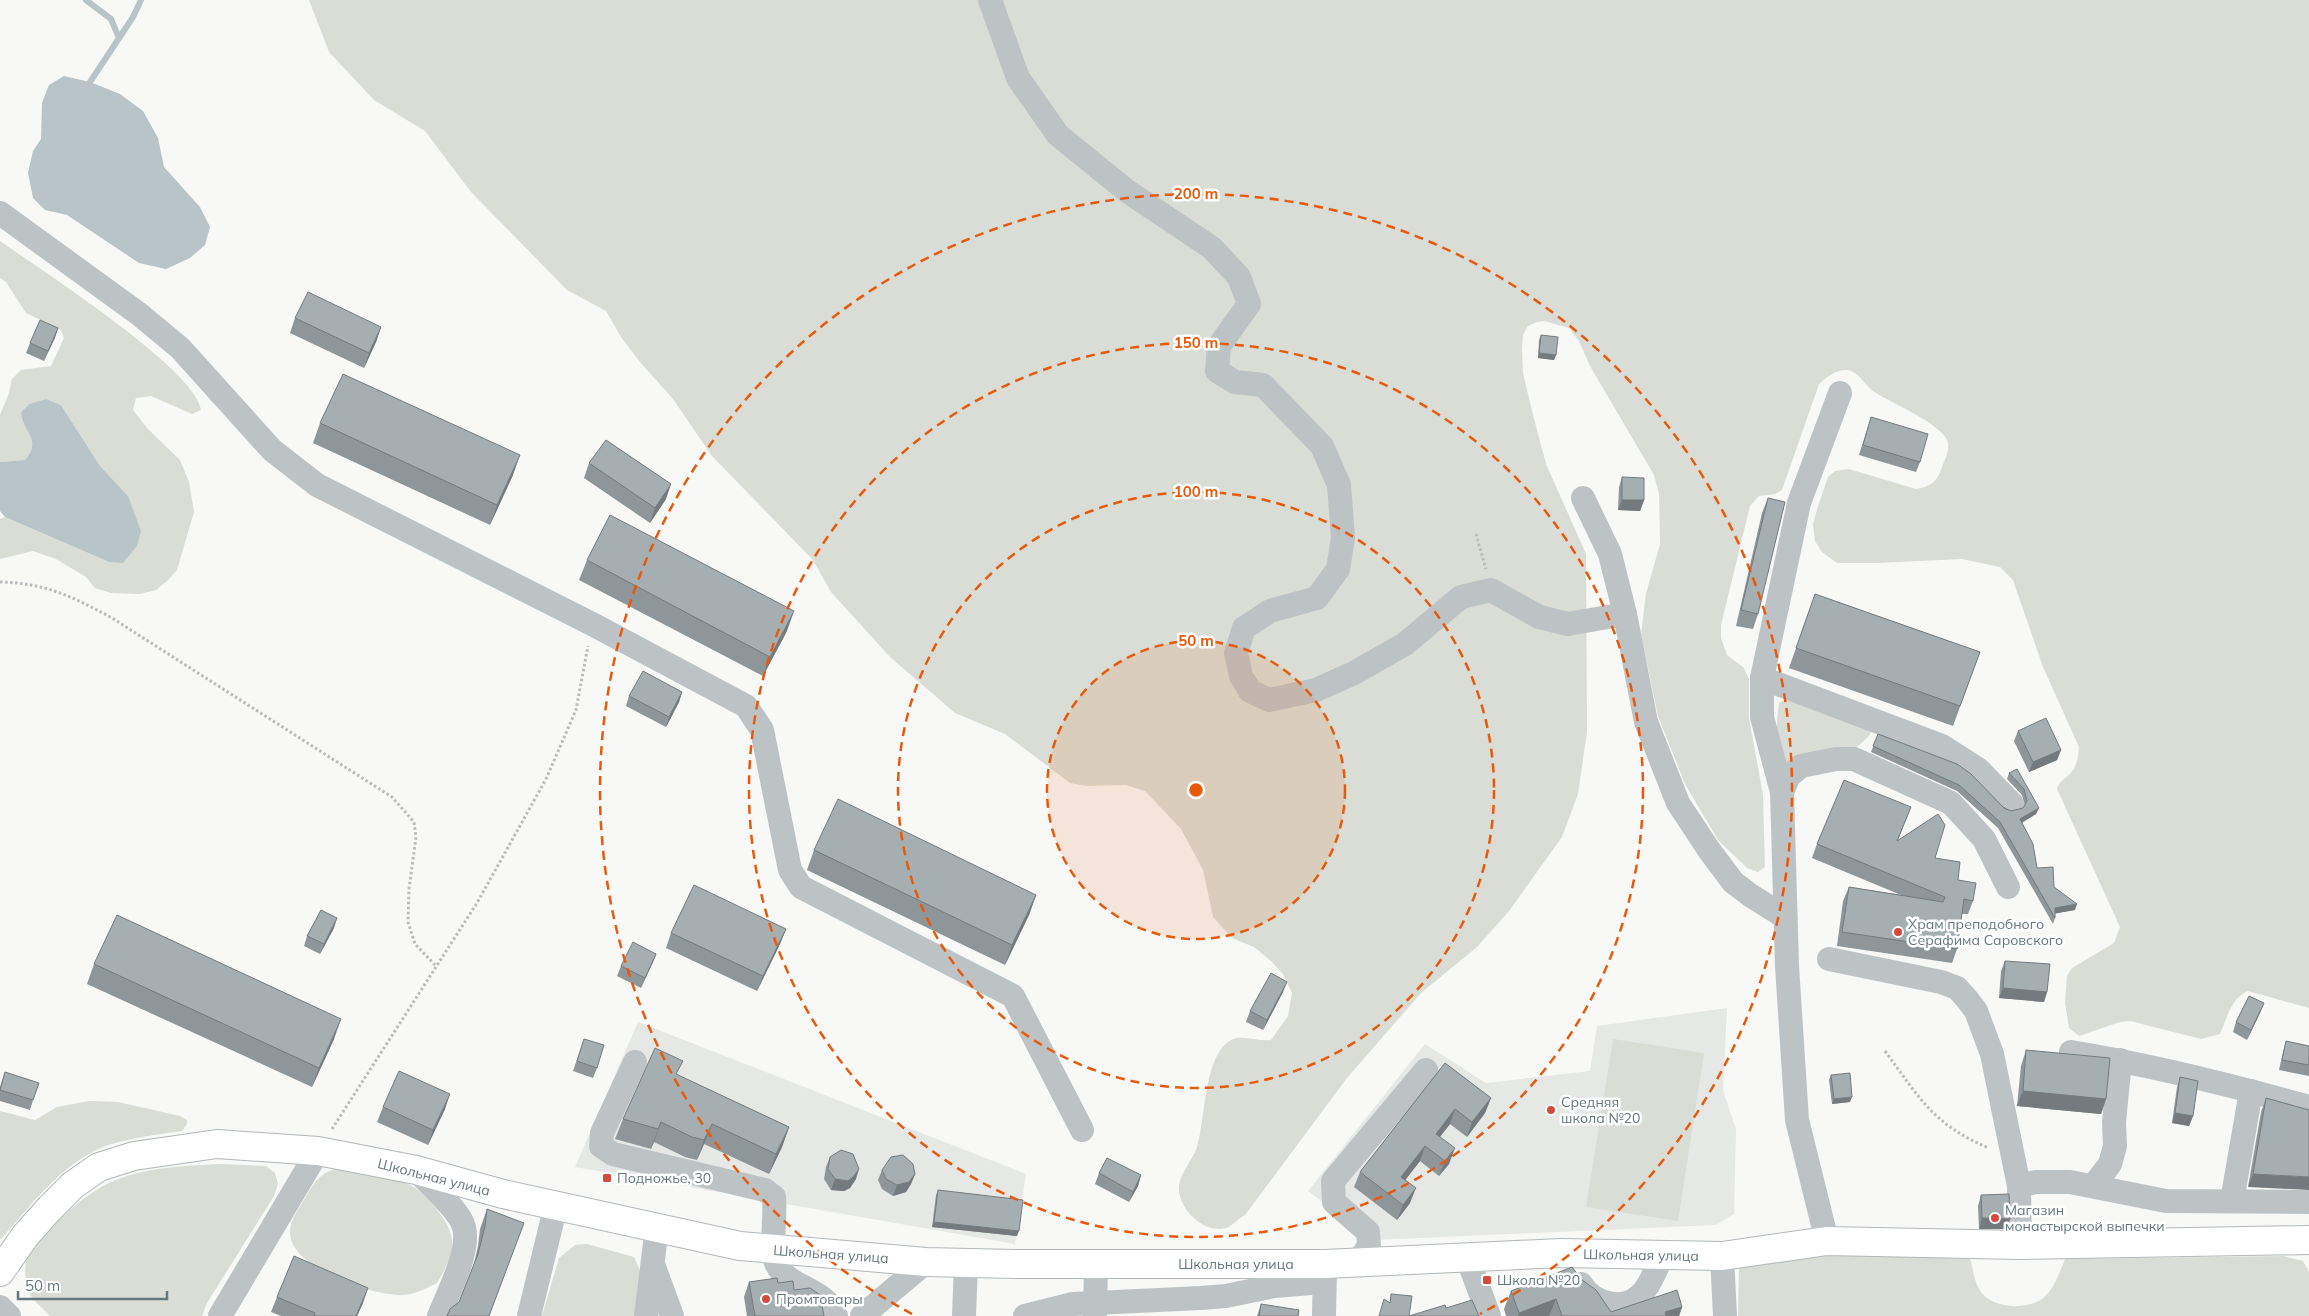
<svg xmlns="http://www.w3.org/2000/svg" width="2309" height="1316" viewBox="0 0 2309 1316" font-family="Mulish,sans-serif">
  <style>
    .built { fill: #e6e8e6 }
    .green { fill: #d9ddd5 }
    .water { fill: #b8c4c7 }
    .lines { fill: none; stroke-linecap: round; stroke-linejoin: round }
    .stream { stroke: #b8c4c7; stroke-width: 6 }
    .major-casing { stroke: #b1b7ba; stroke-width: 30 }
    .path { stroke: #b8bcbe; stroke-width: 3; stroke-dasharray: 2.5 2.5; stroke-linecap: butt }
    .minor { stroke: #bdc3c5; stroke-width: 24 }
    .major { stroke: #fff; stroke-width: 28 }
    .wall { fill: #8e9699 }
    .shaded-wall { fill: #747a7d }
    .building { fill: #a5afb2; stroke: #747a7d }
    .ring { fill: none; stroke: #e8590c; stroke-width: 2.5; stroke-dasharray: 9 6 }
    .poi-dot { fill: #d34b3a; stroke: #fff; stroke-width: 2 }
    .labels { text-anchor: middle; stroke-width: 5; stroke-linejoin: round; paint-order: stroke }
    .poi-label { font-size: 14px; fill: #66777e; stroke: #fff; text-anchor: start }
    .street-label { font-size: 14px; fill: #66777e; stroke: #fff }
    .centre { fill: #e8590c; stroke: #fff; stroke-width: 2.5 }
    .ring-label { font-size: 15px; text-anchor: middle; font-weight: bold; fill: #e8590c; stroke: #fff; stroke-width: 5; stroke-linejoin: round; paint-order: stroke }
  </style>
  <rect width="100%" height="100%" fill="#f8f8f6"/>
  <g class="built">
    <polygon points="1727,1008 1723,1090 1736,1129 1734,1214 1716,1225 1374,1240 1308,1191 1425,1044 1486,1083 1590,1071 1597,1026"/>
    <polygon points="638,1022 1026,1174 1015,1244 575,1167"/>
  </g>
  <g class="green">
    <path d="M309,0h2000v1008l-61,-17c-17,7 -21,27 -28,43l-19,5 -71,-18 -10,1 -41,14 -10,-8 -4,-25 2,-27 5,-8 42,-25 6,-16 -63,-138c2,-8 8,-10 13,-15 7,-7 8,-17 9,-27l-36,-80 -30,-87 -13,-13 -38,-8 -86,4h-39l-15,-11 -7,-11 -2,-17 5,-18 10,-29 7,-6 14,-2 67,20c13,-2 21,-7 25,-19 3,-9 10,-21 6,-30 -8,-17 -55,-37 -71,-47 -11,-6 -16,-22 -30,-23 -11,0 -19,7 -27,14l-37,106 -7,4 -16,2 -9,10 -29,119v13l6,17 17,13 5,11v39l14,77 2,72 -7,5 -11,-4 -29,-28 -33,-56 -27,-68 -17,-82 5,-40 14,-50 -1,-50 -5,-19 -64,-109 -11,-25 -10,-13 -25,-7 -7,1 -9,4 -5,9 -1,14 1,24 9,38 14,53 40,90 1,178 -9,62 -16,43 -53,74 -32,36 -56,46 -74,85 -102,137c-6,3 -13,11 -19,13 -23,7 -50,-22 -47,-43 2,-13 14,-26 18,-38 9,-27 6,-91 34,-107 10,-6 28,2 40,0l17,-24 4,-23 -9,-19 -12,-13 -17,-14 -22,-9 -19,-21 -10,-47 -22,-41 -36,-38 -19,-6 -40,1 -16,-3 -65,-49 -50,-21 -65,-56 -59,-65 -18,-32 -101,-104 -39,-57 -33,-37 -19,-25 -15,-26 -39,-21 -96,-98 -46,-61 -51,-31 -45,-48z"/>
    <path d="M0,241c38,27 197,129 201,169l-9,4 -41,-18 -15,2 -3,12 15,19 32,31 9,22 5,30 -17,58 -9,10 -12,10 -16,4 -29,-1 -16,-5 -9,-11 -30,-18 -23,-8 -33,8v-40l5,-2 104,45 19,-66 -28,-30 -39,-61 -15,-6 -17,5 -8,8c1,21 22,25 4,48l-25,2v-47l9,-22 3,-14 9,-9 30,-4 13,-28 -3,-8 -35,-17 -20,-31 -6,-4z"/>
    <path d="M1786,699l85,32 -2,5 -13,12 -70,14c-11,-16 -10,-41 -7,-59z"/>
    <polygon points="1613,1039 1704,1053 1678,1221 1586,1207"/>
    <path d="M89,1101l29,1 62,14 7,4v4l-5,7c-28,4 -65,8 -90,21 -37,20 -64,57 -92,88v-129l35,9 22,-13z"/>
    <path d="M221,1164l45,2 9,7 3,11 -4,12 -67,107 -5,13h-152c-6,-7 -16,-14 -20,-22 -5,-11 -7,-31 -1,-41 13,-21 57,-60 80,-70 34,-16 74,-17 112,-19z"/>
    <path d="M335,1169c22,4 47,6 68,13 13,4 21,13 30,23 25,30 25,44 4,78 -12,6 -23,12 -36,12 -30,0 -108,-26 -111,-61 -1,-12 8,-24 14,-34 9,-15 14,-26 31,-31z"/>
    <polygon points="587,1244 634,1257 641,1273 636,1316 542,1316 559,1258 575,1245"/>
    <path d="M1793,1253l177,6c3,9 4,22 9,30 10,19 46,22 63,10 13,-10 17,-26 23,-40l218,-3 20,5 6,11v44h-571l1,-50z"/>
  </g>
  <g class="water">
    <polygon points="64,76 90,82 120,94 143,111 158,138 164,167 200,207 210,227 205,245 190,258 166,269 139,263 67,215 45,210 33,198 28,173 33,151 41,139 42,103 49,85"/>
    <path d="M46,399l15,6 39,61 28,30 13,35 -4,15 -14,17 -14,-1 -104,-45 -5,-6v-49l25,-2c18,-22 -3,-27 -4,-48l8,-8z"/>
  </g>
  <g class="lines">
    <g class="stream">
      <polyline points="86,0 111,19 119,38"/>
      <polyline points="90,82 133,17 141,0"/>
    </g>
    <g class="major-casing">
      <polyline id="major" points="0,1272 25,1236 49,1209 73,1185 99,1167 134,1156 217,1144 318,1151 416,1170 503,1194 740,1246 926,1262 1015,1264 1325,1264 1561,1253 1722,1256 1827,1241 2020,1245 2309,1240"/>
    </g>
    <g class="path">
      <polyline points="1476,534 1486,569"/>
      <path d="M0,582c46,1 73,15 112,36l280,179 22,25 2,15 -7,52 -1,33 7,22 21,22"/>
      <path d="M1885,1051c34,46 48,74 104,97"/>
      <polyline points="332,1129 477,903 546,779 576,710 588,646"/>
    </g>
    <g class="minor">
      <polyline points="990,0 1018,78 1058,135 1127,191 1212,248 1239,277 1249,304 1219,346 1217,371 1235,382 1263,385 1322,446 1339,485 1343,538 1338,569 1317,598 1270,611 1244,628 1236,653 1241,676 1250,691 1269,700 1316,690 1354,673 1405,644 1461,597 1491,590 1539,617 1568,624 1625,614"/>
      <polyline points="0,213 139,314 180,348 272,450 317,485 594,625 746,706 762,730 790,870 801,887 1013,996 1082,1130"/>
      <polyline points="1583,498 1610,554 1625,614 1646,722 1678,803 1709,850 1733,882 1750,895 1785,917"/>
      <polyline points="1762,678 1942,746 1978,769 2012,804"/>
      <polyline points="1782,792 1789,776 1801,766 1836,759 1854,759 1951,803 1984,839 2008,887"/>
      <polyline points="1829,959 1941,982 1957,988 1967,999 1976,1011 1992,1054 2019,1186 2020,1245"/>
      <path d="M2071,1052c81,13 160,33 238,55"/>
      <path d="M635,1062l-33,71 -1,13 12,8 152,36 9,7c2,18 -4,53 2,66 13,27 48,23 60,53"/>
      <path d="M416,1170c12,13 39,37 46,52 12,23 -14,71 -23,94"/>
      <polyline points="2094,1185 2110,1164 2115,1146 2114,1122 2120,1060"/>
      <polyline points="2019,1186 2036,1182 2070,1182 2166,1201 2309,1202"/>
      <polyline points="2232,1201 2251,1091"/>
      <polyline points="1827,1241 1797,1120 1787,966 1782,792 1762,717 1762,678 1799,503 1840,393"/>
      <polyline points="1722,1256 1725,1316"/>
      <polyline points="1467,1257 1489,1316"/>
      <polyline points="1357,1263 1369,1246 1368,1232 1334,1202 1333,1181 1426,1070"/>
      <polyline points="654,1267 672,1316"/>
      <path d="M1581,1284c13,21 46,29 63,7 8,-10 13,-24 18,-35"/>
      <polyline points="0,1307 9,1316"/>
      <polyline points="220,1316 318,1151"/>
      <polyline points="529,1316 556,1205"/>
      <polyline points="646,1316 657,1227"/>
      <polyline points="862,1316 926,1262"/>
      <polyline points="964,1316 966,1263"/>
      <polyline points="1025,1316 1073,1304 1201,1298 1226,1296 1274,1286 1324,1282"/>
      <polyline points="1095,1316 1096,1265"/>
      <polyline points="1324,1316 1325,1268"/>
    </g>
    <use href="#major" class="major"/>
  </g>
  <g class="wall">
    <polygon points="295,318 381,327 376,342 364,368 290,333"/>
    <polygon points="58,328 44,361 26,353 30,343"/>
    <polygon points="1541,335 1556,355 1554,360 1538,358 1539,340"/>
    <polygon points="1871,417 1920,462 1916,472 1859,455"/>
    <polygon points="320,423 513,475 490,525 313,443"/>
    <polygon points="589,463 666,499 650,523 584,478"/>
    <polygon points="1622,477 1644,500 1640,511 1618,510 1619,487"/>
    <polygon points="1768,498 1758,614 1753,629 1736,626 1762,513"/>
    <polygon points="587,560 787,631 763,676 579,580"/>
    <polygon points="1815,594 1980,652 1953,726 1789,668"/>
    <polygon points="682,692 679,702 666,727 626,706 629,696"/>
    <polygon points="2018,731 2061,750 2057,760 2029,772 2014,741"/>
    <polygon points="1878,734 2011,811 2023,808 2025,806 2022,795 2007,779 2009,773 2017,769 2036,814 2022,823 2037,868 2075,910 2055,913 2055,918 2053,924 1998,828 1957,791 1871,752"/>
    <polygon points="1911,807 1898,840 1935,858 1958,880 1973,901 1968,914 1962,914 1957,949 1952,963 1837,946 1843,901 1849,887 1901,895 1812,858 1817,844"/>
    <polygon points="814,850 1036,895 1029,915 1005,965 807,870"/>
    <polygon points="334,928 320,954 304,946 307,936"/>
    <polygon points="786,929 780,944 757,991 666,948 671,933"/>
    <polygon points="656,954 652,964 641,988 617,976 621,966"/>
    <polygon points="2005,961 2047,992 2044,1002 1999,998 2001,971"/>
    <polygon points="94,964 334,1039 312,1087 87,984"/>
    <polygon points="1283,992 1263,1030 1246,1022 1250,1011"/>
    <polygon points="2264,1003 2260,1013 2247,1040 2233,1032 2236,1022"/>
    <polygon points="584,1039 597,1068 593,1078 573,1071"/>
    <polygon points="2286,1041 2309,1046 2309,1076 2279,1070 2283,1052"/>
    <polygon points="2026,1050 2106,1099 2101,1114 2017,1106 2021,1066"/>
    <polygon points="1445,1063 1491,1098 1485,1113 1467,1137 1450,1124 1440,1137 1449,1164 1439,1176 1420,1161 1405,1180 1410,1203 1397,1220 1354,1187 1360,1172"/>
    <polygon points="5,1072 33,1100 30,1110 0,1101 0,1087"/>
    <polygon points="677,1075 789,1127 782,1147 769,1174 704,1144 697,1160 685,1157 654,1142 651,1149 615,1139 623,1119"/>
    <polygon points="1831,1075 1850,1102 1832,1104 1829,1080"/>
    <polygon points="2180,1077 2193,1116 2189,1126 2172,1123 2177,1087"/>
    <polygon points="2266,1098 2309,1110 2248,1187 2261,1112"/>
    <polygon points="383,1107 445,1109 428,1145 377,1122"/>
    <polygon points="830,1157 856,1179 850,1188 844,1191 831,1190 824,1179 826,1167"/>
    <polygon points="882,1170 915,1174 911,1184 906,1192 893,1196 882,1189 878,1180"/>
    <polygon points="1099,1173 1141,1175 1138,1186 1129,1202 1095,1184"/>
    <polygon points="938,1190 1017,1236 932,1227 936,1195"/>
    <polygon points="1981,1195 2010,1219 2006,1229 1979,1229 1978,1206"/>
    <polygon points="487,1209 489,1316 459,1302 473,1268 478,1246 480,1229"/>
    <polygon points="1582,1280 1611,1312 1682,1307 1679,1316 1506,1316 1504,1309 1511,1291"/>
    <polygon points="749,1282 778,1283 794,1290 824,1316 747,1316 744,1297"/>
    <polygon points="277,1297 363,1303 357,1316 281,1316 271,1312"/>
    <polygon points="1261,1304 1298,1316 1257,1316"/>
  </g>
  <g class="shaded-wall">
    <polygon points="381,327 376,342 364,368 369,353"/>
    <polygon points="58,328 55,338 44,361 48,351"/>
    <polygon points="1539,353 1556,355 1554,360 1538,358"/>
    <polygon points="520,455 513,475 490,525 497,505"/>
    <polygon points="671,484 666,499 650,523 655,508"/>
    <polygon points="1622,500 1644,500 1640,511 1618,510"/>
    <polygon points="794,611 787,631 763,676 770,657"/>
    <polygon points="682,692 679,702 666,727 669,717"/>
    <polygon points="2061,750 2057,760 2029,772 2033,762"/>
    <polygon points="2039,808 2036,814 2017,825 2020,819"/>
    <polygon points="1036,895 1029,915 1005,965 1012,945"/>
    <polygon points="2077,904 2075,910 2053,914 2055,908"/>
    <polygon points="337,918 334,928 320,954 324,944"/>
    <polygon points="786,929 780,944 757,991 763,976"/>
    <polygon points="656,954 652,964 641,988 645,978"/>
    <polygon points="1287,982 1283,992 1263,1030 1267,1020"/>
    <polygon points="2003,988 2047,992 2044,1002 1999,998"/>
    <polygon points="2264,1003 2260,1013 2247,1040 2251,1030"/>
    <polygon points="341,1019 334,1039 312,1087 319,1068"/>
    <polygon points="2023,1091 2106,1099 2101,1114 2017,1106"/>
    <polygon points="450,1094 445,1109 428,1145 433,1130"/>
    <polygon points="1852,1097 1850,1102 1832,1104 1834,1099"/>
    <polygon points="1491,1098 1485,1113 1467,1137 1472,1122"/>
    <polygon points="1455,1109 1450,1124 1430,1149 1436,1134"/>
    <polygon points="2175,1113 2193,1116 2189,1126 2172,1123"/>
    <polygon points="661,1122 654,1142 651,1149 658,1129"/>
    <polygon points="712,1124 704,1144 697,1160 704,1140"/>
    <polygon points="789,1127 782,1147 769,1174 776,1154"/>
    <polygon points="1425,1146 1420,1161 1396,1192 1401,1177"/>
    <polygon points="1455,1148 1449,1164 1439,1176 1445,1161"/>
    <polygon points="859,1169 856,1179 850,1188 844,1191 831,1190 835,1179"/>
    <polygon points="915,1174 911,1184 906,1192 893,1196 897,1185"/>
    <polygon points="2253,1174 2309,1177 2309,1190 2248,1187"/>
    <polygon points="1141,1175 1138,1186 1129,1202 1133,1192"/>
    <polygon points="1416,1188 1410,1203 1397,1220 1403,1205"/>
    <polygon points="1982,1218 2010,1219 2006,1229 1979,1229"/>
    <polygon points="934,1222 1019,1231 1017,1236 932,1227"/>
    <polygon points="368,1288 363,1303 357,1316 356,1316"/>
    <polygon points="1556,1299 1549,1316 1518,1316 1519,1313"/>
    <polygon points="1682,1307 1679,1316 1664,1316 1665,1312"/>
  </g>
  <g class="building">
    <polygon points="308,292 381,327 369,353 295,318"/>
    <polygon points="40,320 58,328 48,351 30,343"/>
    <polygon points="1541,335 1558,337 1556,355 1539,353"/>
    <polygon points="343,374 520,455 497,505 320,423"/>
    <polygon points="1871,417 1928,434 1920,462 1863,445"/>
    <polygon points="606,440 671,484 655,508 589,463"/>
    <polygon points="1622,477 1644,478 1644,500 1622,500"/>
    <polygon points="1768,498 1785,502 1758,614 1741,610"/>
    <polygon points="610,515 794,611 770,657 587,560"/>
    <polygon points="1815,594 1980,652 1960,706 1796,648"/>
    <polygon points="643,671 682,692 669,717 629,696"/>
    <polygon points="2046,718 2061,750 2033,762 2018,731"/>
    <polygon points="1878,734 1957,764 1971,774 2004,808 2011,811 2023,808 2027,801 2024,789 2009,773 2017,769 2039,808 2020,819 2033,844 2037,868 2053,867 2054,887 2077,904 2055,908 2055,918 2000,822 1959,785 1873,746"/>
    <polygon points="1844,780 1911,807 1897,841 1938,814 1945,825 1935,858 1960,862 1958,880 1976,883 1973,901 1964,899 1957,949 1842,932 1849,887 1943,902 1945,897 1817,844"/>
    <polygon points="838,799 1036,895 1012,945 814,850"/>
    <polygon points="694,885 786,929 763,976 671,933"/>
    <polygon points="321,910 337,918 324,944 307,936"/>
    <polygon points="117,915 341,1019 319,1068 94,964"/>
    <polygon points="633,942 656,954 645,978 621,966"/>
    <polygon points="2005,961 2050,964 2047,992 2003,988"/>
    <polygon points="1271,973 1287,982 1267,1020 1250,1011"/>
    <polygon points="2249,996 2264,1003 2251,1030 2236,1022"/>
    <polygon points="584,1039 604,1045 597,1068 577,1061"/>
    <polygon points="2286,1041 2309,1046 2309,1065 2282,1060"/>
    <polygon points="655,1048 683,1061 676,1074 789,1127 776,1154 712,1124 704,1140 692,1137 661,1122 658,1129 623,1119"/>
    <polygon points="2026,1050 2110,1058 2106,1099 2023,1091"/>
    <polygon points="1445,1063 1491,1098 1472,1122 1455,1109 1436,1134 1455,1148 1445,1161 1425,1146 1401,1177 1416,1188 1403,1205 1360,1172"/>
    <polygon points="399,1071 450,1094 433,1130 383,1107"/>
    <polygon points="5,1072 39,1083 33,1100 0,1090"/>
    <polygon points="1850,1073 1852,1097 1834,1099 1831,1075"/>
    <polygon points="2180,1077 2198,1081 2193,1116 2175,1113"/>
    <polygon points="2266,1098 2309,1110 2309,1177 2253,1174"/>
    <polygon points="841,1150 853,1154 859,1169 853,1177 848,1181 835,1179 828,1169 830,1157"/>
    <polygon points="903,1155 913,1164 915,1174 909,1182 897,1185 886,1179 882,1170 891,1157"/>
    <polygon points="1107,1158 1141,1175 1133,1192 1099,1173"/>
    <polygon points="938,1190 1023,1200 1019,1231 934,1222"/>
    <polygon points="2009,1194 2010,1219 1982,1218 1981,1195"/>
    <polygon points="487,1209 524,1223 489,1316 447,1316 450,1309 459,1302 478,1254 485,1226"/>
    <polygon points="294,1256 368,1288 356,1316 314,1316 315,1313 277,1297"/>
    <polygon points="1572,1267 1582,1280 1596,1290 1611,1312 1677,1290 1682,1307 1665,1312 1666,1316 1562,1316 1556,1299 1519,1313 1511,1291"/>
    <polygon points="777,1278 778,1283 793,1281 794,1290 810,1288 820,1295 824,1316 755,1316 749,1282"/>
    <polygon points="1391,1294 1412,1296 1409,1316 1445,1305 1446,1308 1472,1300 1479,1316 1379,1316 1384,1299 1390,1303"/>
    <polygon points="1261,1304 1299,1310 1298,1316 1259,1316"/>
  </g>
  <circle cx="1196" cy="790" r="149" fill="#e8590c" fill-opacity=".12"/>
  <g class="ring">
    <circle cx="1196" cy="790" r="149"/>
    <circle cx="1196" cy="790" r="298"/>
    <circle cx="1196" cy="790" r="447"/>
    <path d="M912 1314A596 596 0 1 1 1480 1314"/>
  </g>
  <g class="poi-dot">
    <circle cx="1898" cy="932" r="5"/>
    <circle cx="1551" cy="1110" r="5"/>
    <rect x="602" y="1173" width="10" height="10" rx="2.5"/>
    <circle cx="1995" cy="1218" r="5"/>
    <rect x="1482" y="1275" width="10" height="10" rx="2.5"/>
    <circle cx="766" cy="1299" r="5"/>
  </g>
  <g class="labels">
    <g class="poi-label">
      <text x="1908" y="929">Храм преподобного<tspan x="1908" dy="16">Серафима Саровского</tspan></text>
      <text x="1561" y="1107">Средняя<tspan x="1561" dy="16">школа №20</tspan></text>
      <text x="617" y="1183">Подножье, 30</text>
      <text x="2005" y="1215">Магазин<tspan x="2005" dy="16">монастырской выпечки</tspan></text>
      <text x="1497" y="1285">Школа №20</text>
      <text x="776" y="1304">Промтовары</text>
    </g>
    <g class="street-label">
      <text transform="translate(434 1177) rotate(14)" y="5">Школьная улица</text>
      <text transform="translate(831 1254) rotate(4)" y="5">Школьная улица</text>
      <text transform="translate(1641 1255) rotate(1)" y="5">Школьная улица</text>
      <text x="1236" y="1269">Школьная улица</text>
    </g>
  </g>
  <circle cx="1196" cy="790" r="8" class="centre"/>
  <g class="ring-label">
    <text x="1196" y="199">200 m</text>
    <text x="1196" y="348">150 m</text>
    <text x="1196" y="497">100 m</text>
    <text x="1196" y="646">50 m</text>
  </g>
  <path d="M18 1291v8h149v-8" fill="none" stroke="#66777e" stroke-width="2.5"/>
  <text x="25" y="1291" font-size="15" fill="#66777e" stroke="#ffffff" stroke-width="4" paint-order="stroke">50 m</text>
</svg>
